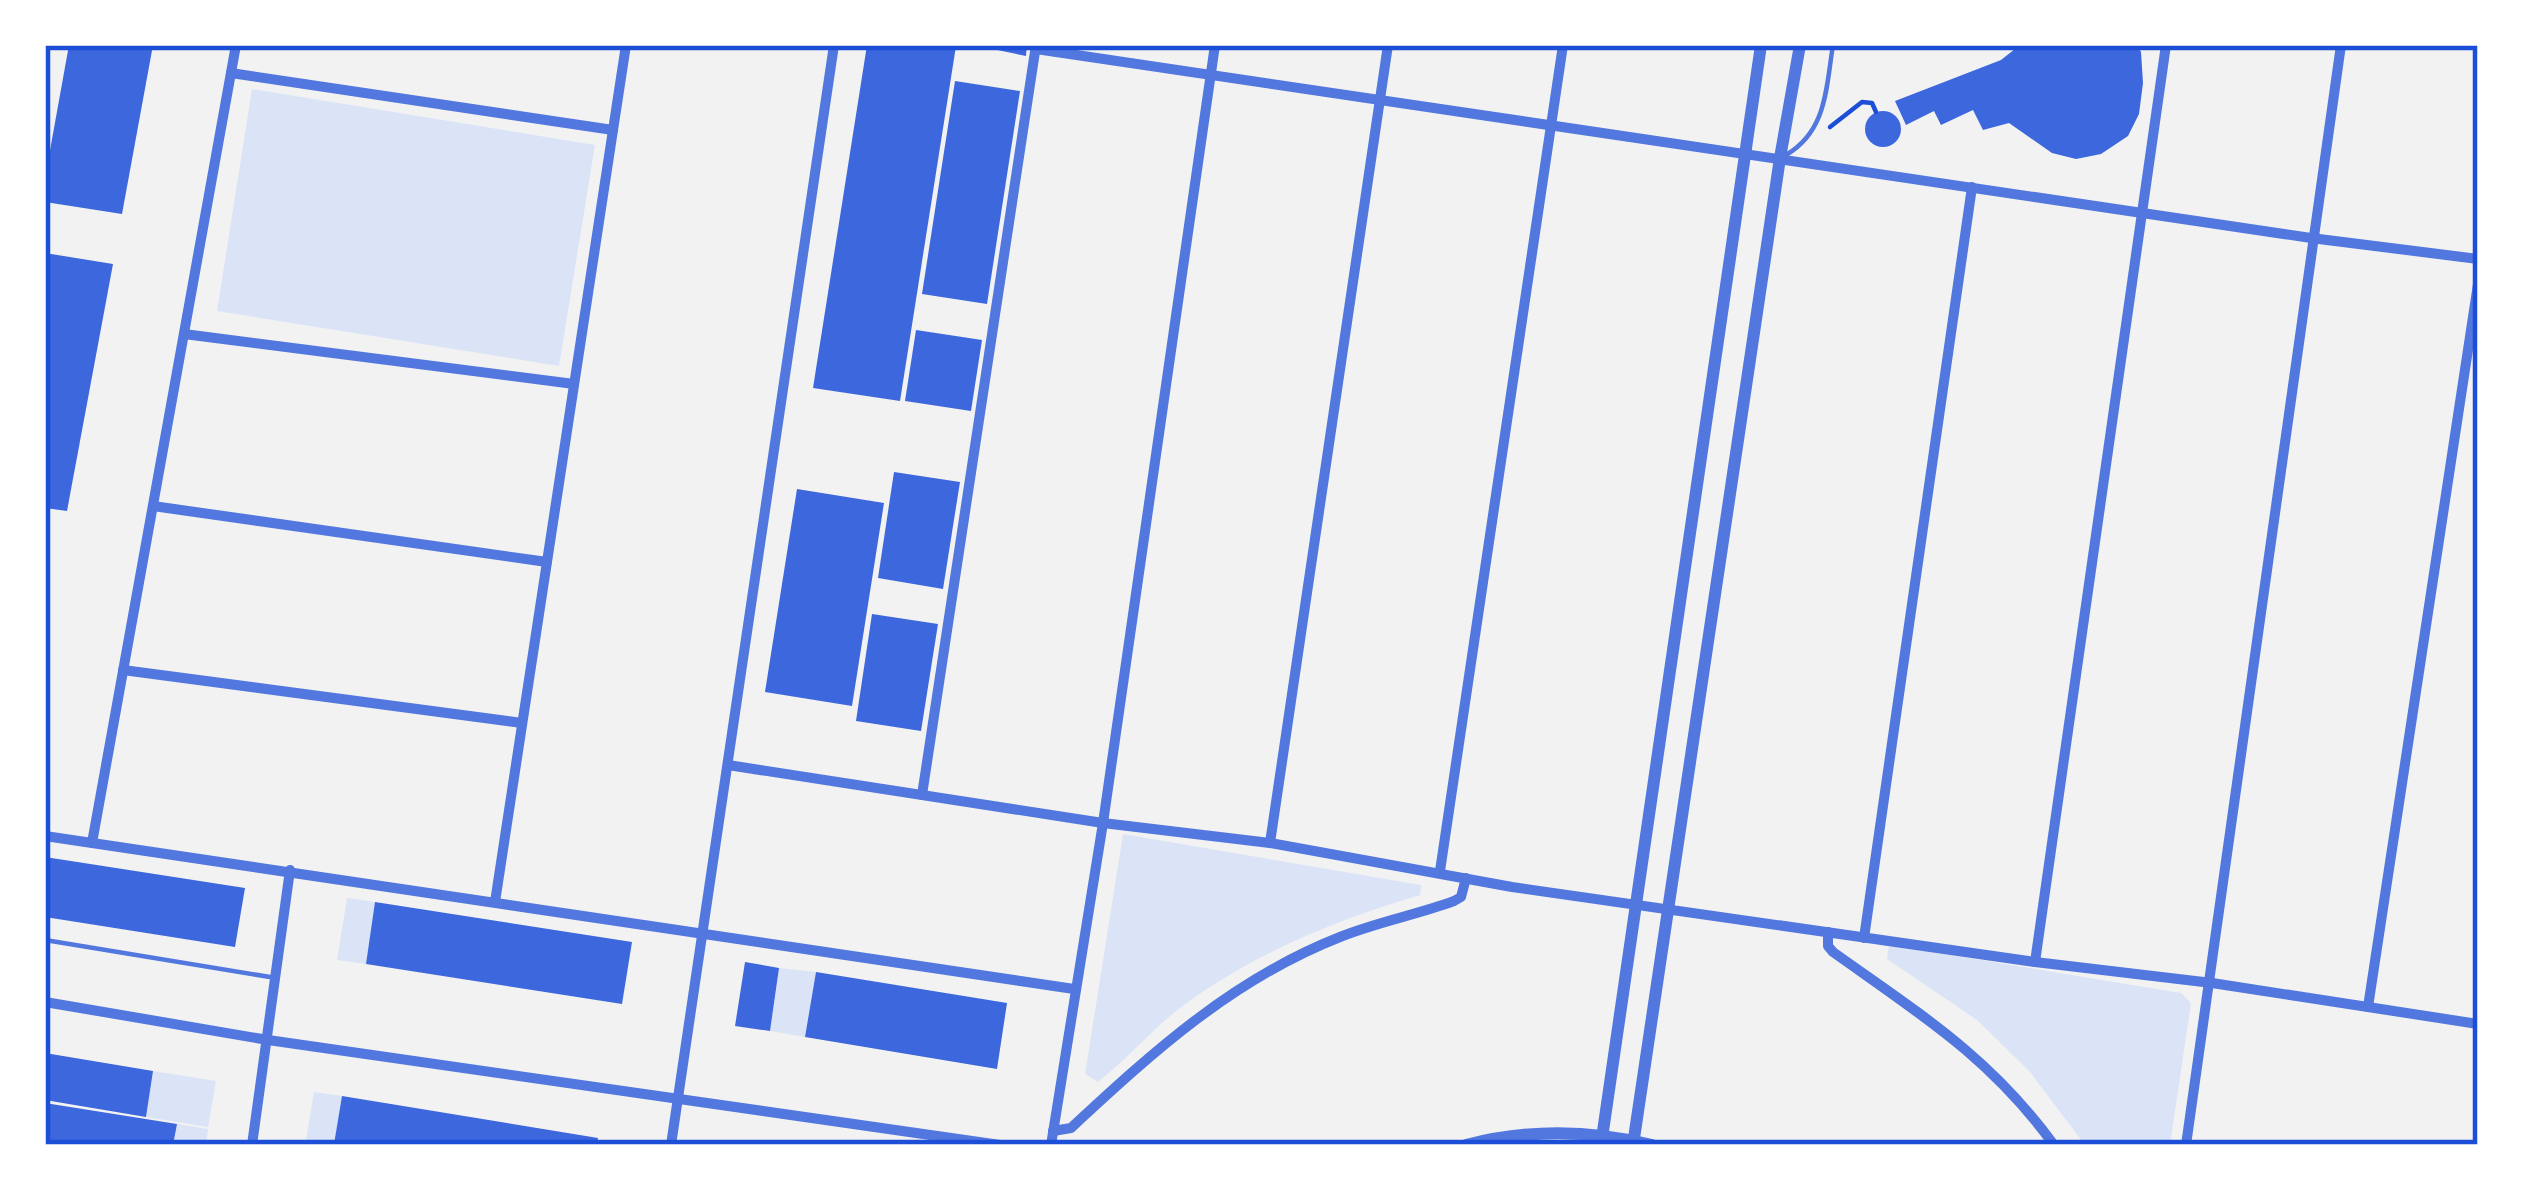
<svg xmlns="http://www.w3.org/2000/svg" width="2523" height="1190" viewBox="0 0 2523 1190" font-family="'Noto Sans',sans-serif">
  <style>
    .green { fill: #dbe4f7 }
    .building { fill: #3d67dc }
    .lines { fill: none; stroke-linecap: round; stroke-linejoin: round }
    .path { stroke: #1d4ed8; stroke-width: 4.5 }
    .service { stroke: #5277de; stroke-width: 4.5 }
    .minor { stroke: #5277de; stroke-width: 10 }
    .tertiary { stroke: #5277de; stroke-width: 12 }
    .neatline { fill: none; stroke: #1d4ed8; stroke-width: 4.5 }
  </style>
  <rect width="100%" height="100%" fill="#f2f2f2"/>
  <g class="green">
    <polygon points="252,89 595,145 559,366 217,311"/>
    <path d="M1123,834l298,51 -1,10c-87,26 -173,61 -245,117 -27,22 -50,49 -77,70l-13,-8z"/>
    <polygon points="347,898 375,902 366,964 337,960"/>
    <polygon points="1889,945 2181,993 2191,1003 2170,1145 2085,1145 2030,1072 1977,1020 1887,959"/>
    <polygon points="779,968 816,972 805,1037 770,1031"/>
    <polygon points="153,1071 216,1081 208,1127 146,1117"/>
    <polygon points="314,1092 342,1096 334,1144 306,1140"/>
    <polygon points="177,1124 208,1129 206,1145 173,1145"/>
  </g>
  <g class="building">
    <polygon points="69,45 153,45 122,214 45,202 45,178"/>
    <polygon points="867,45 956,46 900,401 813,388"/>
    <polygon points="973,45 1027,45 1026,56"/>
    <polygon points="2020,45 2137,45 2141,52 2143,83 2139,114 2128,136 2101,154 2076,159 2052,153 2009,123 1983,130 1973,110 1941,125 1934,111 1906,125 1895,101 2001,60"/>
    <polygon points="955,81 1020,91 987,304 922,294"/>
    <circle cx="1883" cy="129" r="18"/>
    <polygon points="45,253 113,264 67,511 45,508"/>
    <polygon points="916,330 982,340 971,411 905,401"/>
    <polygon points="894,472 960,482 943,589 878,578"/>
    <polygon points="797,489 884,503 852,706 765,692"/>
    <polygon points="872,614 938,624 921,731 856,721"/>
    <polygon points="45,857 245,888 235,947 45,917"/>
    <polygon points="375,902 632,942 622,1004 366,964"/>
    <polygon points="745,962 779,968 770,1031 735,1026"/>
    <polygon points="816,972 1007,1003 997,1069 805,1037"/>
    <polygon points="45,1053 153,1071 146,1117 45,1100"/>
    <polygon points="342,1096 598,1138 597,1145 334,1144"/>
    <polygon points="45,1103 177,1124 173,1145 45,1145"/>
  </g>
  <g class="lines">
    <polyline class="path" points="1830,127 1862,102 1872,103 1876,112"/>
    <g class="service">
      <path d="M1786,155c41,-24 40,-67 47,-110"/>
      <polyline points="45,940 270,977"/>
    </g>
    <g class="minor">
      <polyline points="1036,49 2311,238 2478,259"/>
      <polyline points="231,73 613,130"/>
      <polyline points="184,334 574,384"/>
      <polyline points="153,506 547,562"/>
      <polyline points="123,670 522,723"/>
      <polyline points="728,765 1103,823 1270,843 1512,887 2035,962 2212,983 2478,1024"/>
      <polyline points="922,795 1036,45"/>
      <polyline points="45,836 1074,989"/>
      <polyline points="92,843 236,45"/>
      <polyline points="1270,843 1388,45"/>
      <polyline points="1440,871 1563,45"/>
      <polyline points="495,902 626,45"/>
      <path d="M1828,932v14l5,6c87,62 157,105 221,193"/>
      <polyline points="1864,938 1972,187"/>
      <polyline points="2035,962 2166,45"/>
      <polyline points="45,1002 268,1040 1000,1145"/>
      <polyline points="2368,1007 2478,284"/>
      <path d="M1053,1131l18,-3c83,-77 162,-149 269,-191 37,-15 76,-22 114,-36l7,-4 5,-19"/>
      <polyline points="252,1145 290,870"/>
      <polyline points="671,1145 834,45"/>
      <polyline points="1051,1145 1103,823 1215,45"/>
      <polyline points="2186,1145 2341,45"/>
    </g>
    <g class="tertiary">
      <path d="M1466,1145c61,-16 125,-15 186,0"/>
      <polyline points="1601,1145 1761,45"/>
      <polyline points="1633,1145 1780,158 1800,45"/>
    </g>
  </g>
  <rect width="2523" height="1190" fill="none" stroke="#ffffff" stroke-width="96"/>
  <rect x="48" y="48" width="2427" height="1094" class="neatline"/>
</svg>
